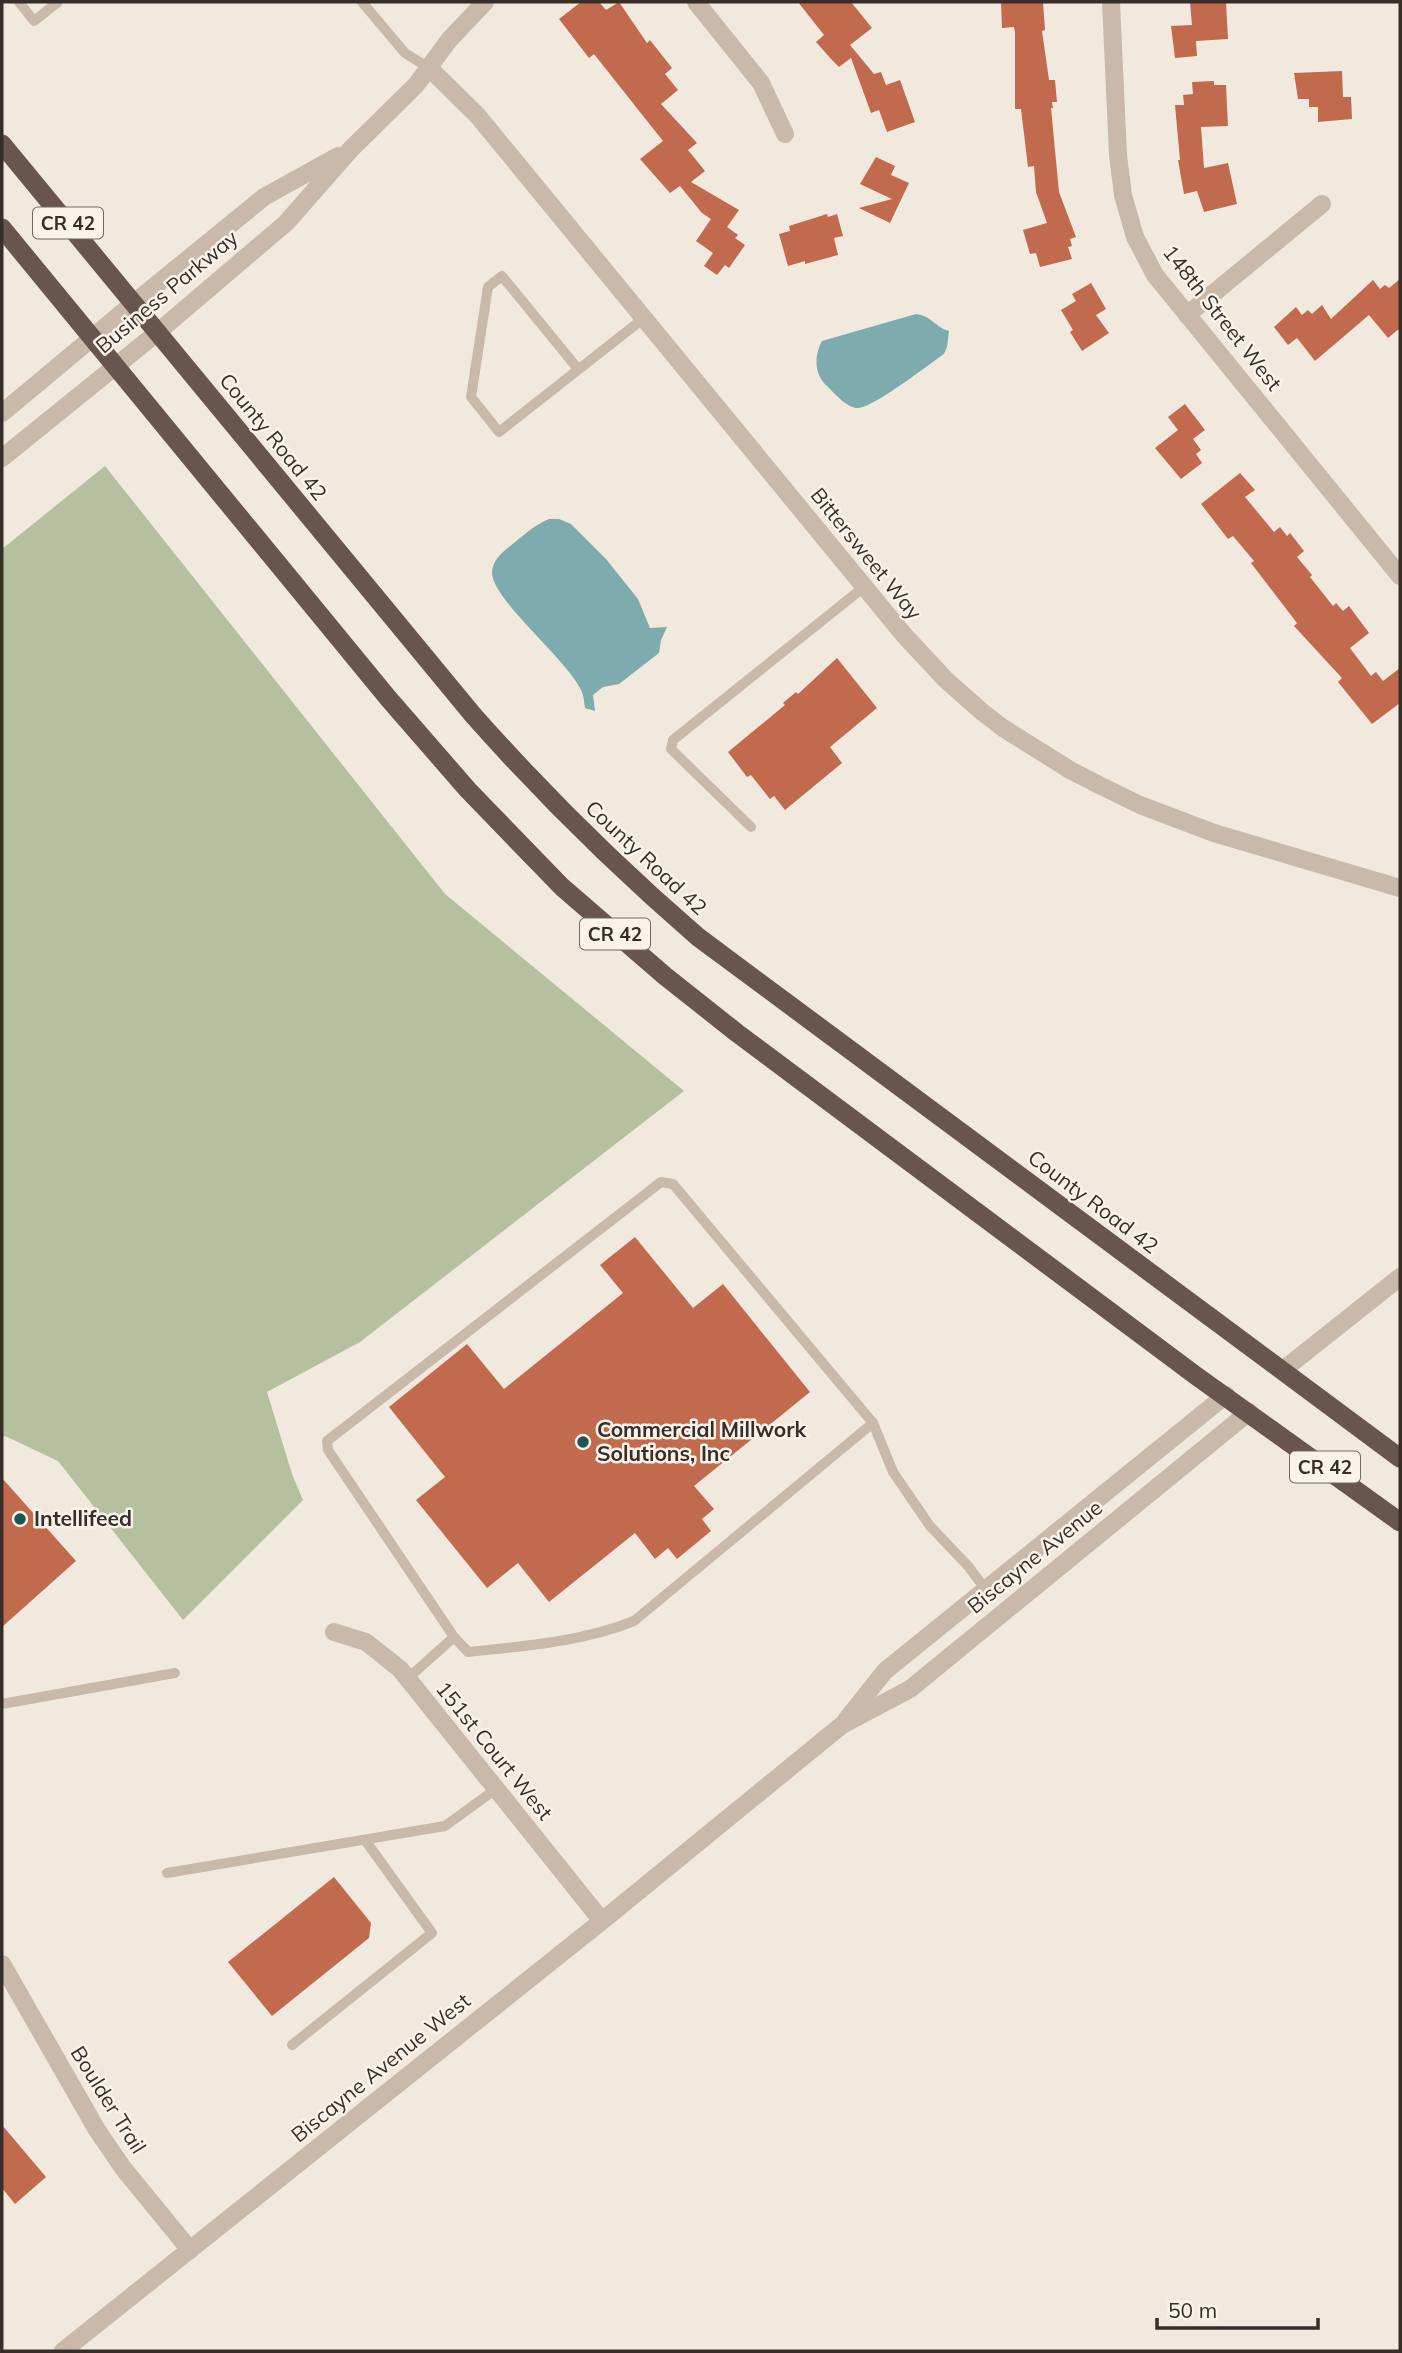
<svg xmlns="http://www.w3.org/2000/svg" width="1402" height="2353" viewBox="0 0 1402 2353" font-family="Mulish,sans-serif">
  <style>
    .green { fill: #b4c09e }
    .water { fill: #7eabad }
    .building { fill: #c16a4d }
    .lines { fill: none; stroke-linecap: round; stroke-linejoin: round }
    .service { stroke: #c9b9aa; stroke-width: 10 }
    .minor { stroke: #c9b9aa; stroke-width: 18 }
    .tertiary { stroke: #c9b9aa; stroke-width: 18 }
    .trunk { stroke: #68564e; stroke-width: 19 }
    .poi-dot { fill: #205357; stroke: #f9f3ea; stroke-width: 2.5 }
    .labels { text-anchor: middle; stroke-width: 5; stroke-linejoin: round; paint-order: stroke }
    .shield { fill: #f9f3ea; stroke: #716963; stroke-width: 2 }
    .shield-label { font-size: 19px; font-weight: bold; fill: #372e29 }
    .street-label { font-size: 21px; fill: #372e29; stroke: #f9f3ea }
    .poi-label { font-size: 21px; font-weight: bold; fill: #372e29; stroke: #f9f3ea; text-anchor: start }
  </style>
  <rect width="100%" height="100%" fill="#f2e9de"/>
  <polygon class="green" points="105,466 445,894 684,1091 360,1342 267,1392 292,1474 303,1500 183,1620 58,1461 5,1436 2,1438 2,549"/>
  <g class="water">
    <path d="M916,314c16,2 20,14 33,17l-2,16 -3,7c-16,11 -72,55 -87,54 -11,-1 -23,-15 -30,-22 -13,-12 -13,-30 -5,-45z"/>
    <path d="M549,519h10l12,5 35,35 32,40 12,29 17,-1 -6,13 -2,13 -40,31 -16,3 -10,8 2,16 -10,-3c-1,-5 -1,-11 -3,-16 -13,-31 -91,-93 -90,-120 1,-14 12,-21 22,-29 12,-10 21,-18 35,-24z"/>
  </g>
  <g class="building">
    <polygon points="581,2 599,2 606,10 619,2 647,43 650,40 672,68 665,74 678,90 661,104 697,143 688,150 705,171 691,182 739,210 727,227 738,235 735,238 745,245 729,268 725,265 717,275 704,266 713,253 696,241 711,219 702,213 680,186 670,193 640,159 663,141 594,54 589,58 559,19"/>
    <polygon points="798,2 851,2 872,28 850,45 874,74 881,72 886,85 900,80 915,122 887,132 879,110 871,113 851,58 839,67 831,59 816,42 824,35"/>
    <polygon points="1001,2 1043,2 1045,30 1042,31 1049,80 1055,80 1057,102 1052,102 1053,108 1051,108 1059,192 1076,237 1070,239 1072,246 1068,247 1072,259 1040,267 1036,253 1030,254 1023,230 1047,223 1036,192 1034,166 1028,167 1021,109 1015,109 1015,32 1014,27 1002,28"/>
    <polygon points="1190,2 1226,2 1228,39 1196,41 1197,56 1175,58 1171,26 1192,25"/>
    <polygon points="1342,71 1343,97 1351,97 1352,119 1318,122 1318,107 1309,107 1309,99 1298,99 1294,73"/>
    <polygon points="1214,81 1214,85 1226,85 1228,126 1201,127 1204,168 1228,163 1237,204 1204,212 1197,191 1184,194 1178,160 1180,160 1175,105 1184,105 1183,95 1193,94 1192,82"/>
    <polygon points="876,157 895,166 891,175 909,183 890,223 859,208 892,199 860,184"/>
    <polygon points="827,214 828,217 837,214 843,236 834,238 838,255 805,264 805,261 788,266 779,234 790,231 789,226"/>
    <polygon points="1400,279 1400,328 1388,338 1369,315 1315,361 1297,338 1288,345 1274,327 1296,307 1302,315 1308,310 1312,314 1322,305 1331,319 1373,280 1380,289 1385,285 1389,288"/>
    <polygon points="1091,283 1106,309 1096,315 1109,333 1082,351 1070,332 1073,330 1061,310 1076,301 1072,294"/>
    <polygon points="1185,404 1205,430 1193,439 1201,450 1196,454 1202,463 1181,479 1155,448 1178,430 1168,417"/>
    <polygon points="1240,473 1255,490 1245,497 1274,532 1280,527 1287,536 1290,533 1304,551 1297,557 1312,575 1310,577 1333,606 1336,603 1343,611 1349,606 1369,633 1350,648 1371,676 1376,672 1383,681 1400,668 1400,703 1372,724 1338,682 1342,678 1294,626 1297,623 1251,563 1254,561 1233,536 1228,539 1201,504"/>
    <polygon points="837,658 877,708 830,747 842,763 785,810 774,796 770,799 751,775 747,777 728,752 785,705 783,703 796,692 798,694"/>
    <polygon points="635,1237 693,1308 723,1284 810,1392 694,1486 714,1509 702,1519 711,1531 677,1559 668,1548 655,1559 635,1533 549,1602 518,1563 487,1588 416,1500 445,1477 389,1407 467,1344 504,1389 623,1293 600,1265"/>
    <polygon points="2,1478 76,1561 2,1627"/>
    <polygon points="334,1877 371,1923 369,1938 272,2016 228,1962"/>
    <polygon points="2,2125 46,2177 15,2204 2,2188"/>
  </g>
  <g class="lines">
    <g class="service">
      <polyline points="19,2 34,21 58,2"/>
      <polyline points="362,2 405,53 429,68"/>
      <polyline points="578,369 502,276 488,287 471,397 499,432 644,318"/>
      <polyline points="751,827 671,749 673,740 864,587"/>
      <polyline points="873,1423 893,1472 930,1526 968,1566 986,1590"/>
      <path d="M407,1679l47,-42 14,15c55,-6 114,-10 166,-31l239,-198 -200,-239 -12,-2 -334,259 1,9 126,187"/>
      <polyline points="2,1704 175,1673"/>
      <polyline points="167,1873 445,1826 496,1789"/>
      <polyline points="292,2045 432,1933 365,1840"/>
    </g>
    <g class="minor">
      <polyline points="696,2 761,83 785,134"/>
      <polyline points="1111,2 1118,155 1123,195 1135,237 1155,275 1400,576"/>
      <polyline points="134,303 264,197 338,156"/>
      <polyline points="1187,315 1322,204"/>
      <polyline points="158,332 286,223 351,149 416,85 449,40 485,2"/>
      <polyline points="2,1964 97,2130 123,2168 190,2250"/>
      <polyline points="63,2351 602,1921 400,1669 366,1642 334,1632"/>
    </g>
    <g class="tertiary">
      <polyline points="429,68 477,115 904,635 945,679 981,711 1003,728 1070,770 1099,785 1140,805 1214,833 1400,888"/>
      <polyline points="2,413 134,303"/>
      <polyline points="2,458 158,332"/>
      <polyline points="1283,1370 1400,1277"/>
      <polyline points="846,1720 885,1671 1226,1395"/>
      <polyline points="602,1921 842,1725 910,1689 1249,1412"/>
    </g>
    <g class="trunk">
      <path d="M2,144l471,571c70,79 145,153 225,222l702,521"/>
      <polyline points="2,228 388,698 468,790 562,887 665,976 737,1033 1195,1375 1400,1522"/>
    </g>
  </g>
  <g class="poi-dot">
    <circle cx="583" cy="1442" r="7"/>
    <circle cx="20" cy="1519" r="7"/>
  </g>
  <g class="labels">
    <g class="shield">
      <rect x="33" y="207.5" width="70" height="31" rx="5"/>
      <rect x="580" y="918.5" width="70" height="31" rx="5"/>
      <rect x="1290" y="1451.5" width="70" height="31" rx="5"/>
    </g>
    <g class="shield-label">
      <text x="68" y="230">CR 42</text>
      <text x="615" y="941">CR 42</text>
      <text x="1325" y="1474">CR 42</text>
    </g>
    <g class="street-label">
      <text transform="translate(167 292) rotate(-40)" y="7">Business Parkway</text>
      <text transform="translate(1222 318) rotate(52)" y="7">148th Street West</text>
      <text transform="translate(273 437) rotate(51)" y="7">County Road 42</text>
      <text transform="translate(866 554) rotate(51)" y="7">Bittersweet Way</text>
      <text transform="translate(646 858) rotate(43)" y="7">County Road 42</text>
      <text transform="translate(1093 1202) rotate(37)" y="7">County Road 42</text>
      <text transform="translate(1035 1557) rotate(-39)" y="7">Biscayne Avenue</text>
      <text transform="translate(494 1751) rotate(51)" y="7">151st Court West</text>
      <text transform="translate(381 2068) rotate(-39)" y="7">Biscayne Avenue West</text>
      <text transform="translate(108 2100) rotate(58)" y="7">Boulder Trail</text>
    </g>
    <g class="poi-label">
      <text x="597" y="1437">Commercial Millwork<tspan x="597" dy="24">Solutions, Inc</tspan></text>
      <text x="34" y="1526">Intellifeed</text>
    </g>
  </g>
  <rect width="1402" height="2353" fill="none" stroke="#372e29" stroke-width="7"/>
  <path d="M1157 2318v10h161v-10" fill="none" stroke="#372e29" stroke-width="3.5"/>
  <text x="1168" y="2318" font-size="21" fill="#372e29" stroke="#f9f3ea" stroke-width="5" paint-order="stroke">50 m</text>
</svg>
